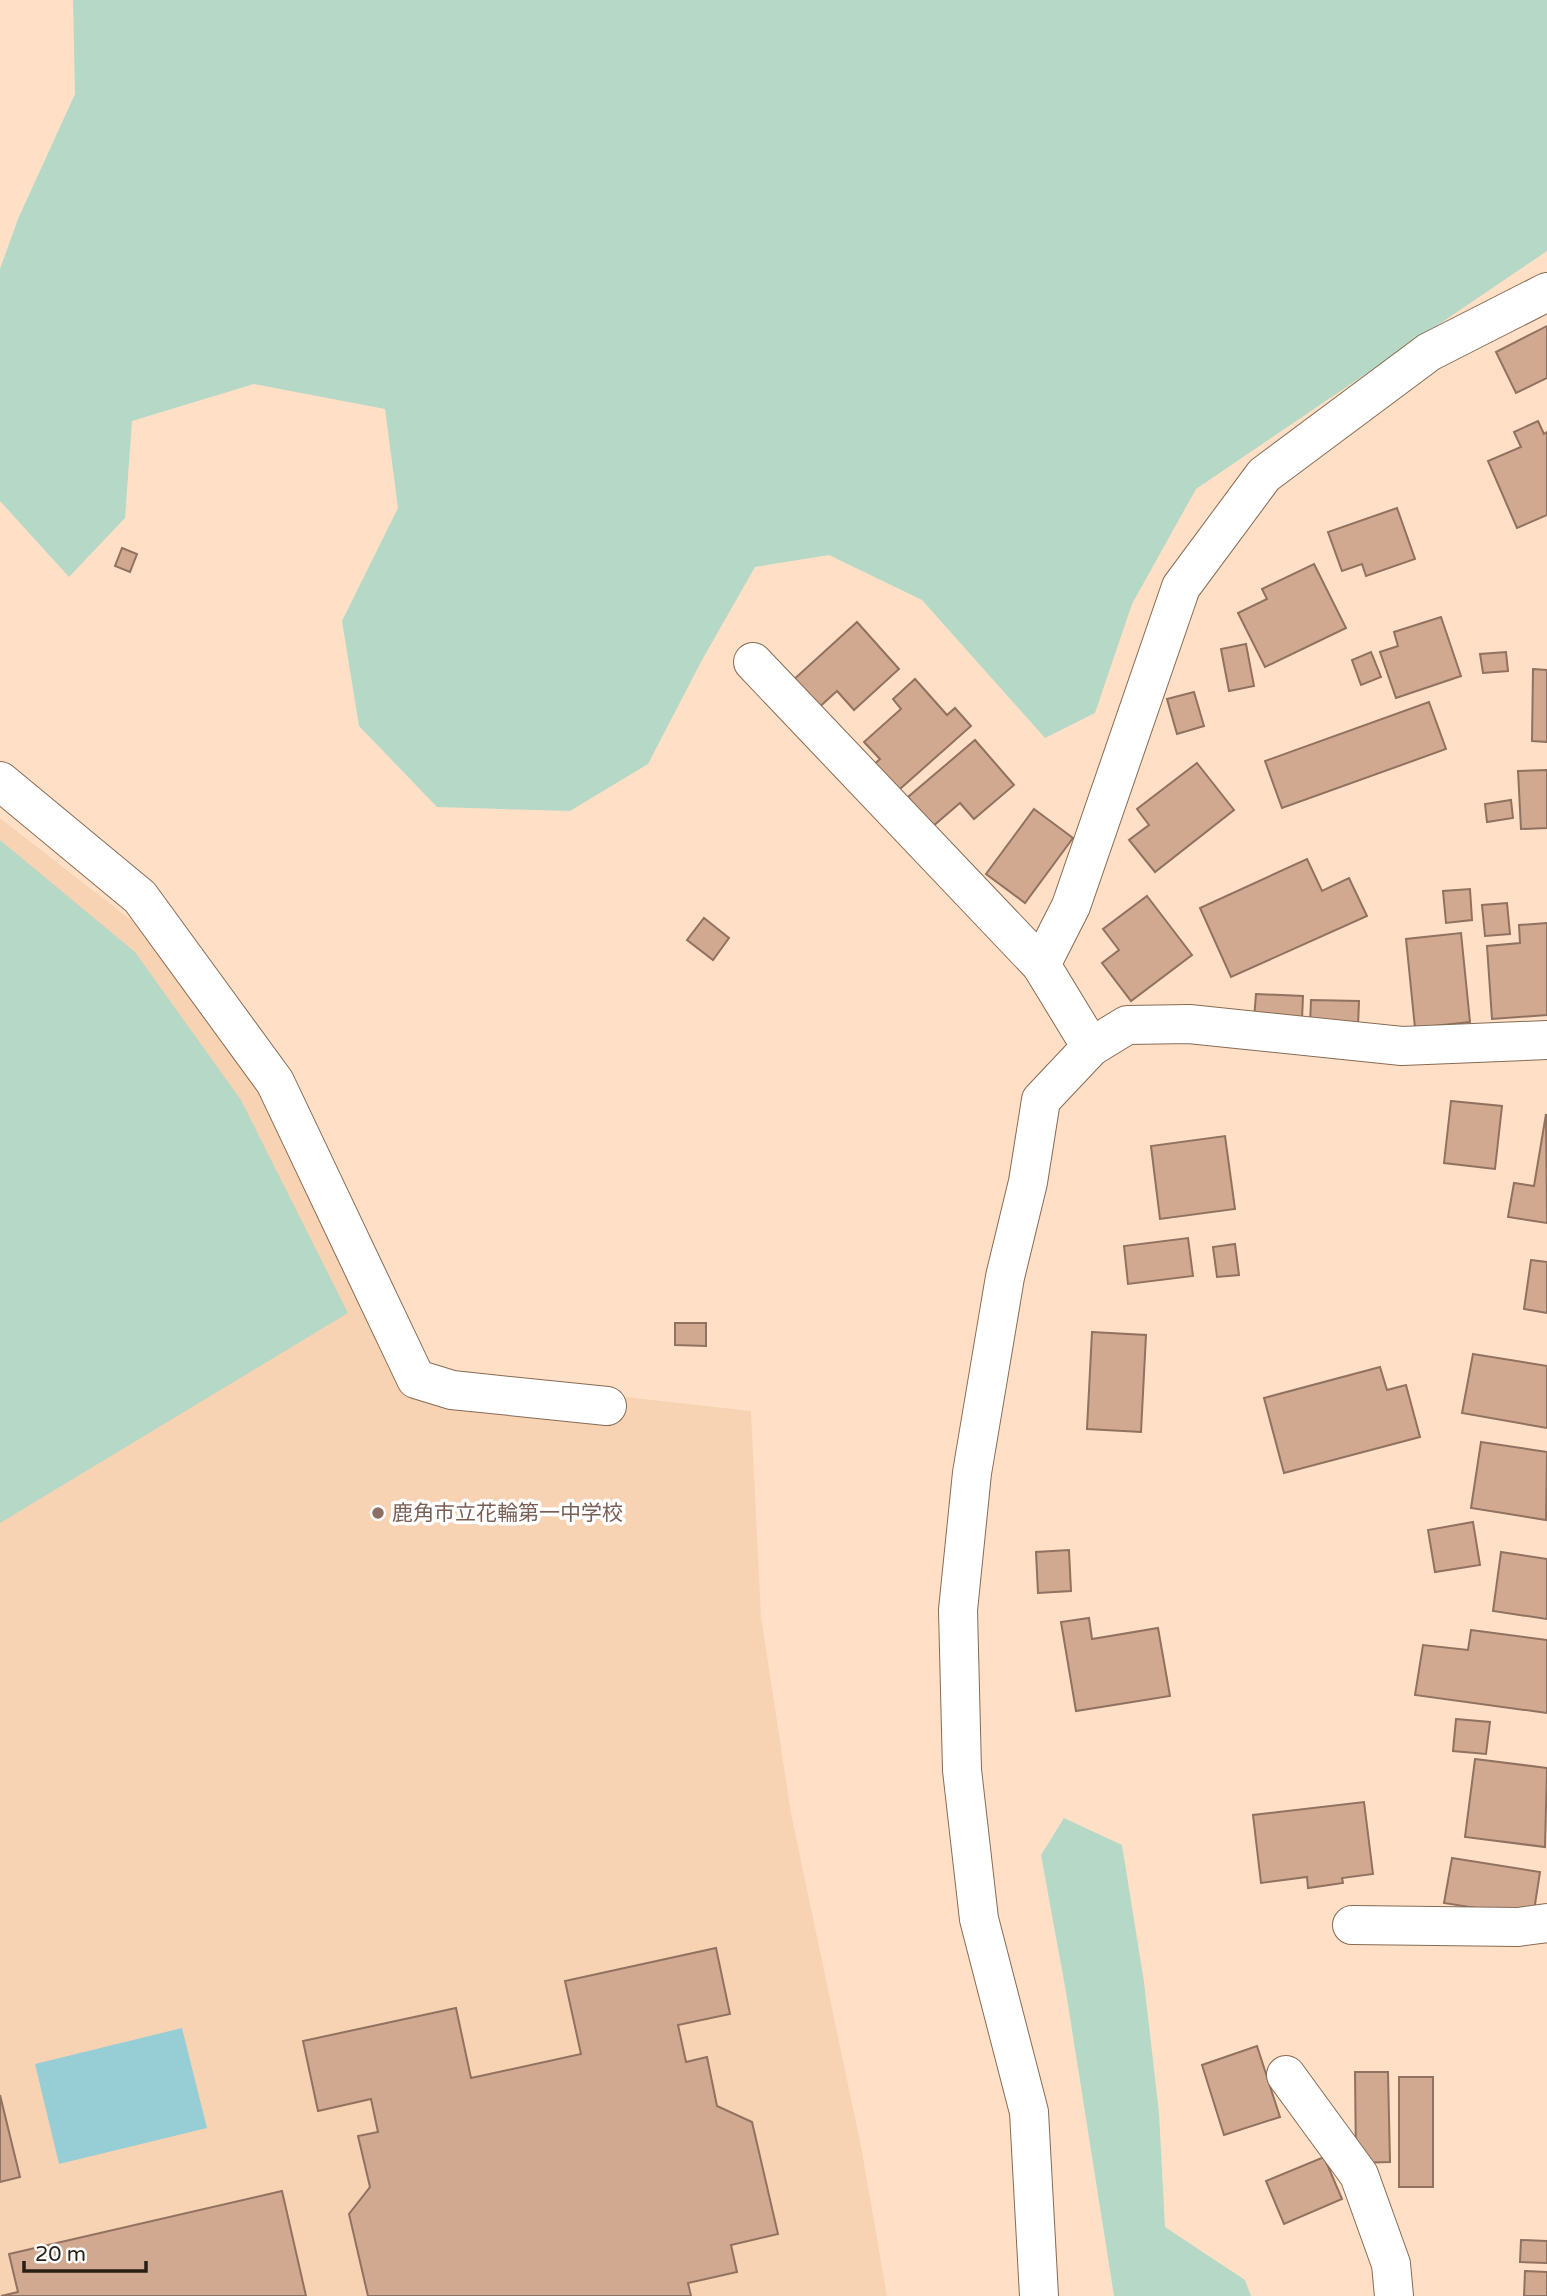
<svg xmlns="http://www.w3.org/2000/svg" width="1547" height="2296" viewBox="0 0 1547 2296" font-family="'Varela Round','Noto Sans JP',sans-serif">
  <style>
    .built { fill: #f7d3b3 }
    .green { fill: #b6d8c7 }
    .water { fill: #97ced6 }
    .building { fill: #d1a991; stroke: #91715f; stroke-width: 2 }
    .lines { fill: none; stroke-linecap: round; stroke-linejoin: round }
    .minor-casing { stroke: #866b54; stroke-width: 40 }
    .minor { stroke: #fff; stroke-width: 38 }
    .education-dot { fill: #8d6e63; stroke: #fff; stroke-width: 2.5 }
    .labels { text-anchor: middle; stroke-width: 7; stroke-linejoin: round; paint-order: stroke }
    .education-label { font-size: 21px; fill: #785e54; stroke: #fff; text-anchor: start }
  </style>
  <rect width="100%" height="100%" fill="#ffe0c6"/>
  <polygon class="built" points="0,818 140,927 262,1089 406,1391 465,1379 751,1411 761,1616 791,1813 861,2146 887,2296 0,2296"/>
  <g class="green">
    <polygon points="73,0 1547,0 1547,251 1196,489 1132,604 1095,713 1045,738 922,600 829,555 755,567 702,660 648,764 570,811 437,807 359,726 342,621 398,508 385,409 254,384 132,421 125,518 69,577 0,501 0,269 18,219 75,94"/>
    <polygon points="0,840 135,952 241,1100 348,1313 0,1523"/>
    <polygon points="1064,1818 1122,1845 1144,1982 1159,2113 1165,2227 1245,2280 1251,2296 1114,2296 1066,1992 1041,1855"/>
  </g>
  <polygon class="water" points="182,2028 207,2128 59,2164 35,2064"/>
  <g class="building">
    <polygon points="1547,326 1547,378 1516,393 1496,352"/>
    <polygon points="1538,421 1544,434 1547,432 1547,515 1517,528 1488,461 1521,447 1514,432"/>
    <polygon points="1397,508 1415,559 1366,576 1362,564 1342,571 1328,532"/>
    <polygon points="122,548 137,554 130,572 115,566"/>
    <polygon points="1314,564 1346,628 1265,667 1238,613 1267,599 1262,589"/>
    <polygon points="1441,617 1461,676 1396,698 1380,652 1398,646 1394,632"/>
    <polygon points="857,622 899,669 854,710 837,691 816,710 791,682"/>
    <polygon points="1246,644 1254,686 1229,691 1221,649"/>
    <polygon points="1371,652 1381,677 1361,685 1352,660"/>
    <polygon points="1506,652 1508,671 1483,673 1480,654"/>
    <polygon points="1533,669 1547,670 1547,742 1532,741"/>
    <polygon points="915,679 947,715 955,708 971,726 892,796 869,769 880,759 864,742 901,709 893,699"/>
    <polygon points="1194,692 1204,726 1177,734 1167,699"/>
    <polygon points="1429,702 1446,749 1282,808 1265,761"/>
    <polygon points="975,740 1014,785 974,819 960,803 932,827 908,797"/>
    <polygon points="1197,763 1234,810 1155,872 1129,840 1149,825 1137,809"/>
    <polygon points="1547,770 1547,828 1521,829 1518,771"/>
    <polygon points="1511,800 1513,818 1487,822 1485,804"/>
    <polygon points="1034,809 1073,838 1025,903 986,874"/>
    <polygon points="1307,859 1322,891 1349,878 1367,916 1231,977 1200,908"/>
    <polygon points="1470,889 1472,920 1446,923 1443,891"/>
    <polygon points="1147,896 1192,955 1131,1001 1102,963 1119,950 1103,929"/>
    <polygon points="1507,903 1510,934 1485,936 1482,905"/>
    <polygon points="704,918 729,938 713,960 687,940"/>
    <polygon points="1547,923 1547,1015 1492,1019 1487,946 1520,943 1519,925"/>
    <polygon points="1461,933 1470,1022 1415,1028 1406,939"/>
    <polygon points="1256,994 1303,996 1302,1020 1254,1019"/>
    <polygon points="1311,1000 1359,1001 1358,1026 1310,1025"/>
    <polygon points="1451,1101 1502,1106 1495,1169 1444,1163"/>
    <polygon points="1546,1114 1547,1223 1508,1217 1514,1183 1534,1186"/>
    <polygon points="1225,1136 1235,1209 1160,1219 1151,1146"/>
    <polygon points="1188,1238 1193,1276 1128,1284 1124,1246"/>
    <polygon points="1235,1244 1239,1275 1217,1277 1213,1247"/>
    <polygon points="1531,1260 1547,1262 1547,1313 1524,1309"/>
    <polygon points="675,1323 706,1323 706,1346 675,1345"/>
    <polygon points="1092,1332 1146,1335 1141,1432 1087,1429"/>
    <polygon points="1473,1354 1547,1366 1547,1428 1462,1413"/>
    <polygon points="1380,1367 1387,1390 1406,1385 1420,1437 1284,1473 1264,1398"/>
    <polygon points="1481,1442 1547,1452 1546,1520 1471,1508"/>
    <polygon points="1473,1522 1480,1565 1435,1572 1428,1530"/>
    <polygon points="1069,1550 1071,1591 1038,1593 1036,1552"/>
    <polygon points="1501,1552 1547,1559 1547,1619 1493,1611"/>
    <polygon points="1089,1618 1092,1639 1158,1628 1170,1696 1076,1711 1061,1622"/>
    <polygon points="1471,1630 1547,1640 1547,1713 1415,1695 1423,1645 1468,1650"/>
    <polygon points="1456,1719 1490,1722 1486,1754 1453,1751"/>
    <polygon points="1475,1759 1547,1768 1545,1847 1465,1837"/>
    <polygon points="1364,1802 1373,1874 1342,1878 1343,1883 1308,1888 1307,1877 1261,1883 1253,1815"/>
    <polygon points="1452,1858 1540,1872 1533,1917 1444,1903"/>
    <polygon points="716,1948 730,2014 678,2025 686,2062 707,2057 717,2106 752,2122 778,2234 731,2245 737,2272 688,2283 691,2296 368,2296 349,2214 370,2187 358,2136 378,2132 371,2099 318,2111 303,2041 456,2008 471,2078 581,2054 565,1981"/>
    <polygon points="1257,2046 1280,2117 1224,2135 1202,2065"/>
    <polygon points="1355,2072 1388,2072 1390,2162 1356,2163"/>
    <rect x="1399" y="2077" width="34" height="110"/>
    <polygon points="0,2095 20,2177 0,2182"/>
    <polygon points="1324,2157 1342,2199 1284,2224 1266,2181"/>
    <polygon points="282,2191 306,2296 1,2296 18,2292 9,2254"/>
    <polygon points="1521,2240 1547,2241 1547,2263 1520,2262"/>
    <polygon points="1525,2271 1547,2272 1547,2296 1524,2296"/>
  </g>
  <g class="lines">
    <g class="minor-casing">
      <g id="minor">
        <polyline points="753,662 1041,965"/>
        <polyline points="0,781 140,897 275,1082 416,1379 452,1390 607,1406"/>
        <polyline points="1091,1047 1041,965 1071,906 1181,587 1264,475 1429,352 1547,292"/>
        <polyline points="1352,1925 1518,1927 1547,1923"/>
        <polyline points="1286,2075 1359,2175 1391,2264 1394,2296"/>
        <polyline points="1039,2296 1029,2112 979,1919 962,1770 958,1610 972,1473 1005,1277 1028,1182 1041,1100 1091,1047 1127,1025 1189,1024 1402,1046 1547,1040"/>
      </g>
    </g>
    <use href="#minor" class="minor"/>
  </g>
  <circle class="education-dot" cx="378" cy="1513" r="7"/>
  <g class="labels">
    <g class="education-label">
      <text x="392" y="1520">鹿角市立花輪第一中学校</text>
    </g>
  </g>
  <path d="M24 2261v10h122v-10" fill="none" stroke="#291e14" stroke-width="3.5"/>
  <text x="35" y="2261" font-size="21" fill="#291e14" stroke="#ffffff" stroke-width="5" paint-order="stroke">20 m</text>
</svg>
